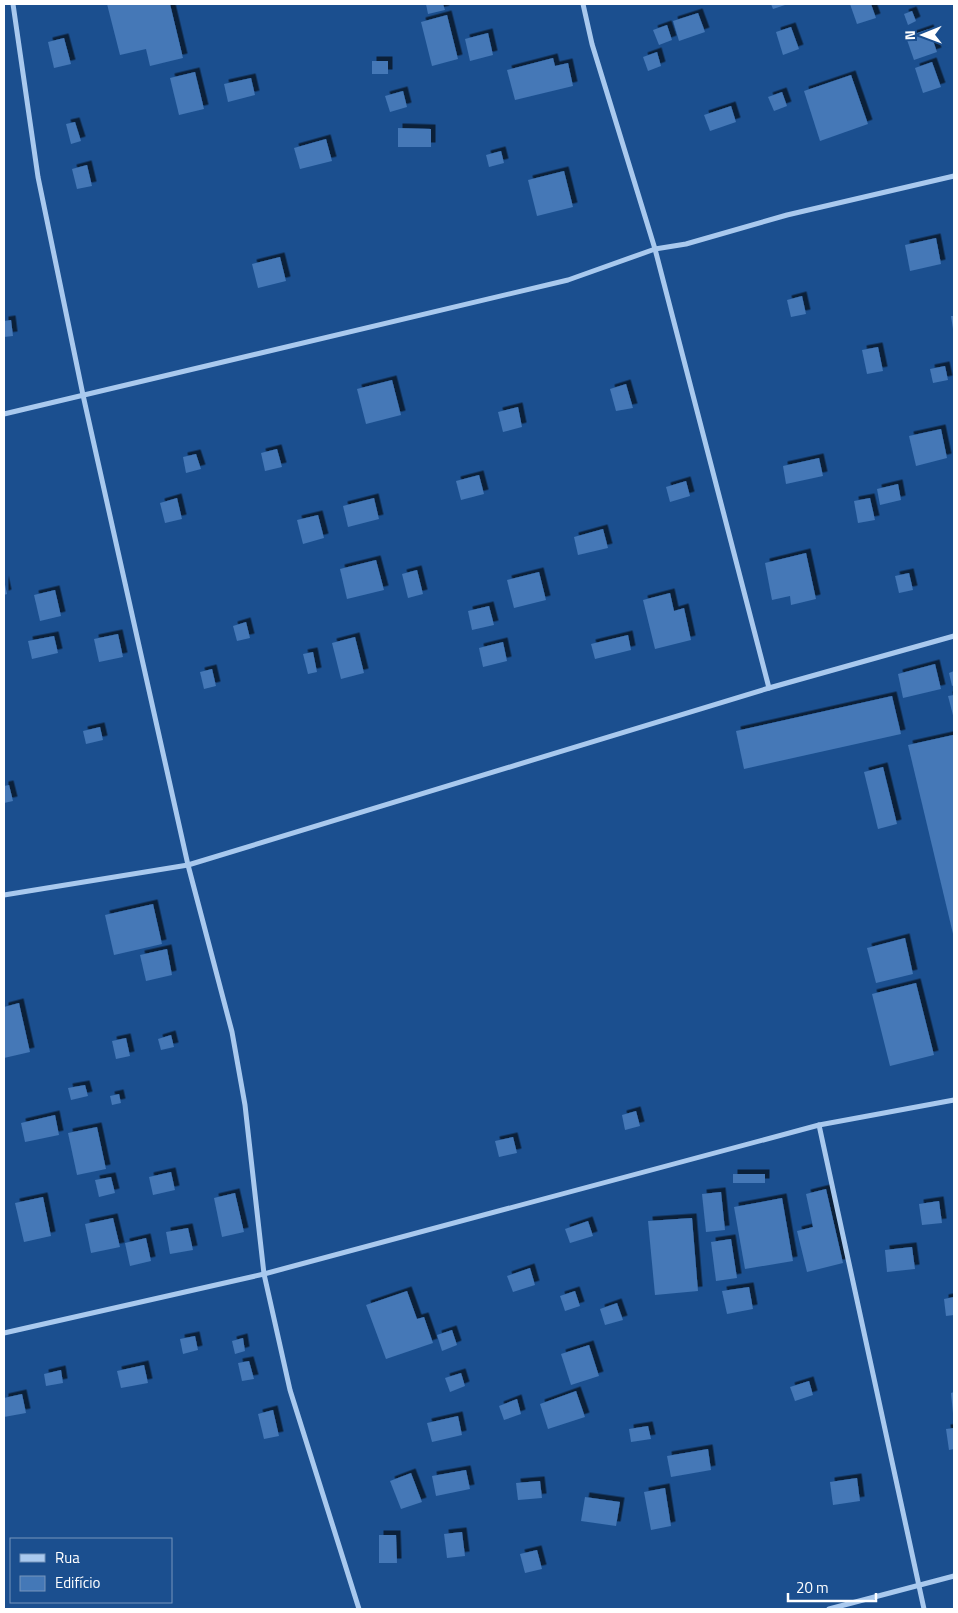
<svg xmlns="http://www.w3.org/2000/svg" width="958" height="1613" viewBox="0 0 958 1613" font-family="'Titillium Web',sans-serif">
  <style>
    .building { fill: #4478b7; filter: url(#shadow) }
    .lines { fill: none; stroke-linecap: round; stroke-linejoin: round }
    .street { stroke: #a9c9ee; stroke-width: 5 }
  </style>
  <defs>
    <filter id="shadow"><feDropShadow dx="4.5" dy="-4.5" stdDeviation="0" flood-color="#0009"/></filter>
  </defs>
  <rect width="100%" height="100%" fill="#1b4f8f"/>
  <g class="building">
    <polygon points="107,4 170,4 183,58 150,66 146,49 120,55"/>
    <polygon points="426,4 443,4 445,10 428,14"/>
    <polygon points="771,4 784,4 785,5 773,9"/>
    <polygon points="850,4 871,4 876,18 857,24"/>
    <polygon points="912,11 916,21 908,25 904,14"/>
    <polygon points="698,13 705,32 679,41 673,21"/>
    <polygon points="447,15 458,59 432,66 421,22"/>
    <polygon points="667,25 672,40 659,45 653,30"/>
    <polygon points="791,27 799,49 783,55 776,32"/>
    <polygon points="929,29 937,52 914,60 906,37"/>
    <polygon points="488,33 493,55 470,61 465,39"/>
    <polygon points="64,38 71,64 54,68 48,42"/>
    <polygon points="657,52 661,66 648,71 643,57"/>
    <polygon points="553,58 555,66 568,63 573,86 515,100 507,70"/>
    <rect x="372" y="61" width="16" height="13"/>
    <polygon points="932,62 941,87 923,93 915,68"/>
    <polygon points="195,72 204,109 179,115 170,78"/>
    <polygon points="851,75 868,124 820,141 804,91"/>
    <polygon points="251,78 255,95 228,102 224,84"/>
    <polygon points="403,91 407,107 390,112 385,96"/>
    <polygon points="782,92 787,106 774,111 768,97"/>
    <polygon points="731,106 736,122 710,131 704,115"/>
    <polygon points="75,122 81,141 71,144 66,124"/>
    <polygon points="398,128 431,129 431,147 398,147"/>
    <polygon points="326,139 332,161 300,169 294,148"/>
    <polygon points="501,151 504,163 489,167 486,155"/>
    <polygon points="87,165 92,186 77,189 72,169"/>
    <polygon points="564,171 573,207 537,216 528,180"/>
    <polygon points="936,238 941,264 910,271 905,245"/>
    <polygon points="280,257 286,281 258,288 252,264"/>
    <polygon points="802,296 806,314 791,317 787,300"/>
    <polygon points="951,316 954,316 954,329 953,329"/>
    <polygon points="11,320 13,336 4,337 4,321"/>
    <polygon points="878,347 883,371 867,374 862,350"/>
    <polygon points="945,366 948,380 933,383 930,369"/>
    <polygon points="392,380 401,415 366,424 357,389"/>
    <polygon points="626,384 633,408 616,411 610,389"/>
    <polygon points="518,407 522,427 503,432 498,412"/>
    <polygon points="941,429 947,458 916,466 909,436"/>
    <polygon points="277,449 282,467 265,471 261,453"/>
    <polygon points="196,454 201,469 186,473 183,457"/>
    <polygon points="819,458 823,476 786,484 783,466"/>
    <polygon points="479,475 484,494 461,500 456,481"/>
    <polygon points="686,481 690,496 670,502 666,487"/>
    <polygon points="898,484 901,500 880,505 877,489"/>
    <polygon points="177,498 182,519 165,523 160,503"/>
    <polygon points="374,498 379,519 348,527 343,506"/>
    <polygon points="870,498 875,520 858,523 854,501"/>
    <polygon points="318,515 324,538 303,544 297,520"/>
    <polygon points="603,529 608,548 578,555 574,537"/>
    <polygon points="806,553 816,599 791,605 790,596 772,600 765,563"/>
    <polygon points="376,560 384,590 347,599 340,569"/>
    <polygon points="417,570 423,594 408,598 402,574"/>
    <polygon points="539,572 546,600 514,608 507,580"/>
    <polygon points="909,573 913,590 899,593 895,576"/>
    <polygon points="4,580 7,594 4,595"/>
    <polygon points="55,590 61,616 40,621 34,595"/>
    <polygon points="670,593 674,611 684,608 691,640 655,649 643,600"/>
    <polygon points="489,606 494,625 472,630 468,611"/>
    <polygon points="246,622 250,638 237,641 233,626"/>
    <polygon points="118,634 123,657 99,662 94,639"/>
    <polygon points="628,635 631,650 595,659 591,644"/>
    <polygon points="54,636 58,653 32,659 28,641"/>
    <polygon points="355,637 364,673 341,679 332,643"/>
    <polygon points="503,642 507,661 483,667 479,648"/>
    <polygon points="313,652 317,672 308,674 303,654"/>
    <polygon points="935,664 941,689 903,698 898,674"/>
    <polygon points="212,669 216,686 204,689 200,672"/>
    <polygon points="954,671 954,685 952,686 949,673"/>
    <polygon points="954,695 954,719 948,696"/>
    <polygon points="892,696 901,734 744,769 736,731"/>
    <polygon points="100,727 103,740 86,744 83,731"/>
    <polygon points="953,735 954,739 954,938 908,745"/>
    <polygon points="883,767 897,824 878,829 864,772"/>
    <polygon points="9,785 13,801 4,803 4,786"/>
    <polygon points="153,904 162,944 114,955 105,915"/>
    <polygon points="905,938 913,974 876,983 867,948"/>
    <polygon points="167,949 172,975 146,981 140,955"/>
    <polygon points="916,983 934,1055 890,1066 872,994"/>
    <polygon points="19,1003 30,1052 4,1058 4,1007"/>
    <polygon points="171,1035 174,1047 161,1050 158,1039"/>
    <polygon points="126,1038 130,1056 116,1059 112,1041"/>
    <polygon points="85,1085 88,1096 71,1100 68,1088"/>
    <polygon points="119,1094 121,1103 112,1105 110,1096"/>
    <polygon points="636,1111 640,1126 625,1130 622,1115"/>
    <polygon points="55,1115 59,1135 25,1142 21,1123"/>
    <polygon points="97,1127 106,1169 77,1175 68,1133"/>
    <polygon points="513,1137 517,1153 499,1157 495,1141"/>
    <polygon points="171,1172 175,1190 153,1195 149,1177"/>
    <rect x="733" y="1174" width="32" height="9"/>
    <polygon points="111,1177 115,1193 99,1197 95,1180"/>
    <polygon points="826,1189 843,1263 807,1272 797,1231 813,1227 806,1194"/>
    <polygon points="721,1192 725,1230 706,1232 702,1194"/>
    <polygon points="235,1193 244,1232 222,1237 214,1198"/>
    <polygon points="43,1197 51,1236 24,1242 15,1203"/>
    <polygon points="782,1198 793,1261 745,1269 734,1207"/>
    <polygon points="939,1201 942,1223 922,1225 919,1204"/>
    <polygon points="113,1218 120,1247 91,1253 85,1224"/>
    <polygon points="692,1218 698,1291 655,1295 648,1221"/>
    <polygon points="588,1221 593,1236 570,1243 565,1229"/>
    <polygon points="188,1228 193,1250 170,1254 166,1232"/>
    <polygon points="146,1238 151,1261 130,1266 125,1243"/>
    <polygon points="731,1239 737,1278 716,1281 711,1242"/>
    <polygon points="912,1247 915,1269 887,1272 885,1250"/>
    <polygon points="530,1268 535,1285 513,1292 507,1276"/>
    <polygon points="749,1287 753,1309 727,1314 722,1291"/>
    <polygon points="407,1291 417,1319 424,1317 433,1343 386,1359 366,1305"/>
    <polygon points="575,1291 580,1306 565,1311 560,1296"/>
    <polygon points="954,1297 954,1315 946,1316 944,1299"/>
    <polygon points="617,1303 623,1320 605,1325 600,1309"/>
    <polygon points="452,1330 457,1345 442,1351 437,1335"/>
    <polygon points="195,1336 198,1350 183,1354 180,1339"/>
    <polygon points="243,1338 245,1351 235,1354 232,1341"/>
    <polygon points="589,1345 599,1376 571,1385 561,1354"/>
    <polygon points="249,1361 254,1379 242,1381 238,1363"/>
    <polygon points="144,1365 148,1383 121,1388 117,1371"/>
    <polygon points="61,1370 63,1383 46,1386 44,1374"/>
    <polygon points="461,1373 465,1386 450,1392 445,1378"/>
    <polygon points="809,1381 813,1395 795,1401 790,1387"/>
    <polygon points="576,1391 585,1417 548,1429 540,1404"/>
    <polygon points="954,1392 954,1413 953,1413 951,1393"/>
    <polygon points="22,1394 26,1413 4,1417 4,1398"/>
    <polygon points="517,1399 521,1414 504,1420 499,1406"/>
    <polygon points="273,1410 279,1436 264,1439 258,1414"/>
    <polygon points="458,1416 462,1435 432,1442 427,1423"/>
    <polygon points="648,1426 651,1439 631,1442 629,1429"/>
    <polygon points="954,1428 954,1449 949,1450 946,1429"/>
    <polygon points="708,1449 711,1470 671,1477 667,1456"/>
    <polygon points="466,1470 470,1489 436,1496 432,1476"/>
    <polygon points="411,1473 422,1502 401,1509 390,1481"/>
    <polygon points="857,1478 860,1501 833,1505 830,1482"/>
    <polygon points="540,1481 542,1498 518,1500 516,1483"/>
    <polygon points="665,1488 671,1526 651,1530 644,1492"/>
    <polygon points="585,1497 620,1502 616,1526 581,1521"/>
    <polygon points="462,1532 465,1556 447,1558 444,1534"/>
    <polygon points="379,1535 396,1535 397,1563 379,1563"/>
    <polygon points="537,1550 542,1569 525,1573 520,1554"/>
  </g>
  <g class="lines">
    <g class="street">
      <polyline points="13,4 38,177 83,395 188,865 232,1032 245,1105 264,1274 290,1390 359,1609"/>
      <polyline points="583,4 592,44 655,249 769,688"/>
      <polyline points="4,414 568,280 655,249 686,244 787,215 954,176"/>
      <polyline points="4,895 188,865 769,688 954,636"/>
      <polyline points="819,1125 924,1609"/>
      <polyline points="4,1333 264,1274 819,1125 954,1100"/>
      <polyline points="829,1609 954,1576"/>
    </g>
  </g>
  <rect width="958" height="1613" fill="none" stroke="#ffffff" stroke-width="10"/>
  <rect x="10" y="1538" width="162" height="65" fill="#1b4f8f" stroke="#7695bc"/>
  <rect x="20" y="1554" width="25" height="8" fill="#a9c9ee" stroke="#7695bc"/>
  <text x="55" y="1563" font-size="15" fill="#ffffff">Rua</text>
  <rect x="20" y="1576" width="25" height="15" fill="#4478b7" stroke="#7695bc"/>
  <text x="55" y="1588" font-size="15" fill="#ffffff">Edifício</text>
  <g transform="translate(923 35) rotate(269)" stroke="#1b4f8f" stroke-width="4" paint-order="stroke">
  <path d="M0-4L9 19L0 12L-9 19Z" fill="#ffffff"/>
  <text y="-8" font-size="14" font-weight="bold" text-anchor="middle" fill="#ffffff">N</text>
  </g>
  <path d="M788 1593v8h88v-8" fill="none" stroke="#ffffff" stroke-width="2.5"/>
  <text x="796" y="1593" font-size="15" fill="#ffffff" stroke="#1b4f8f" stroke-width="4" paint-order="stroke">20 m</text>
</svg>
